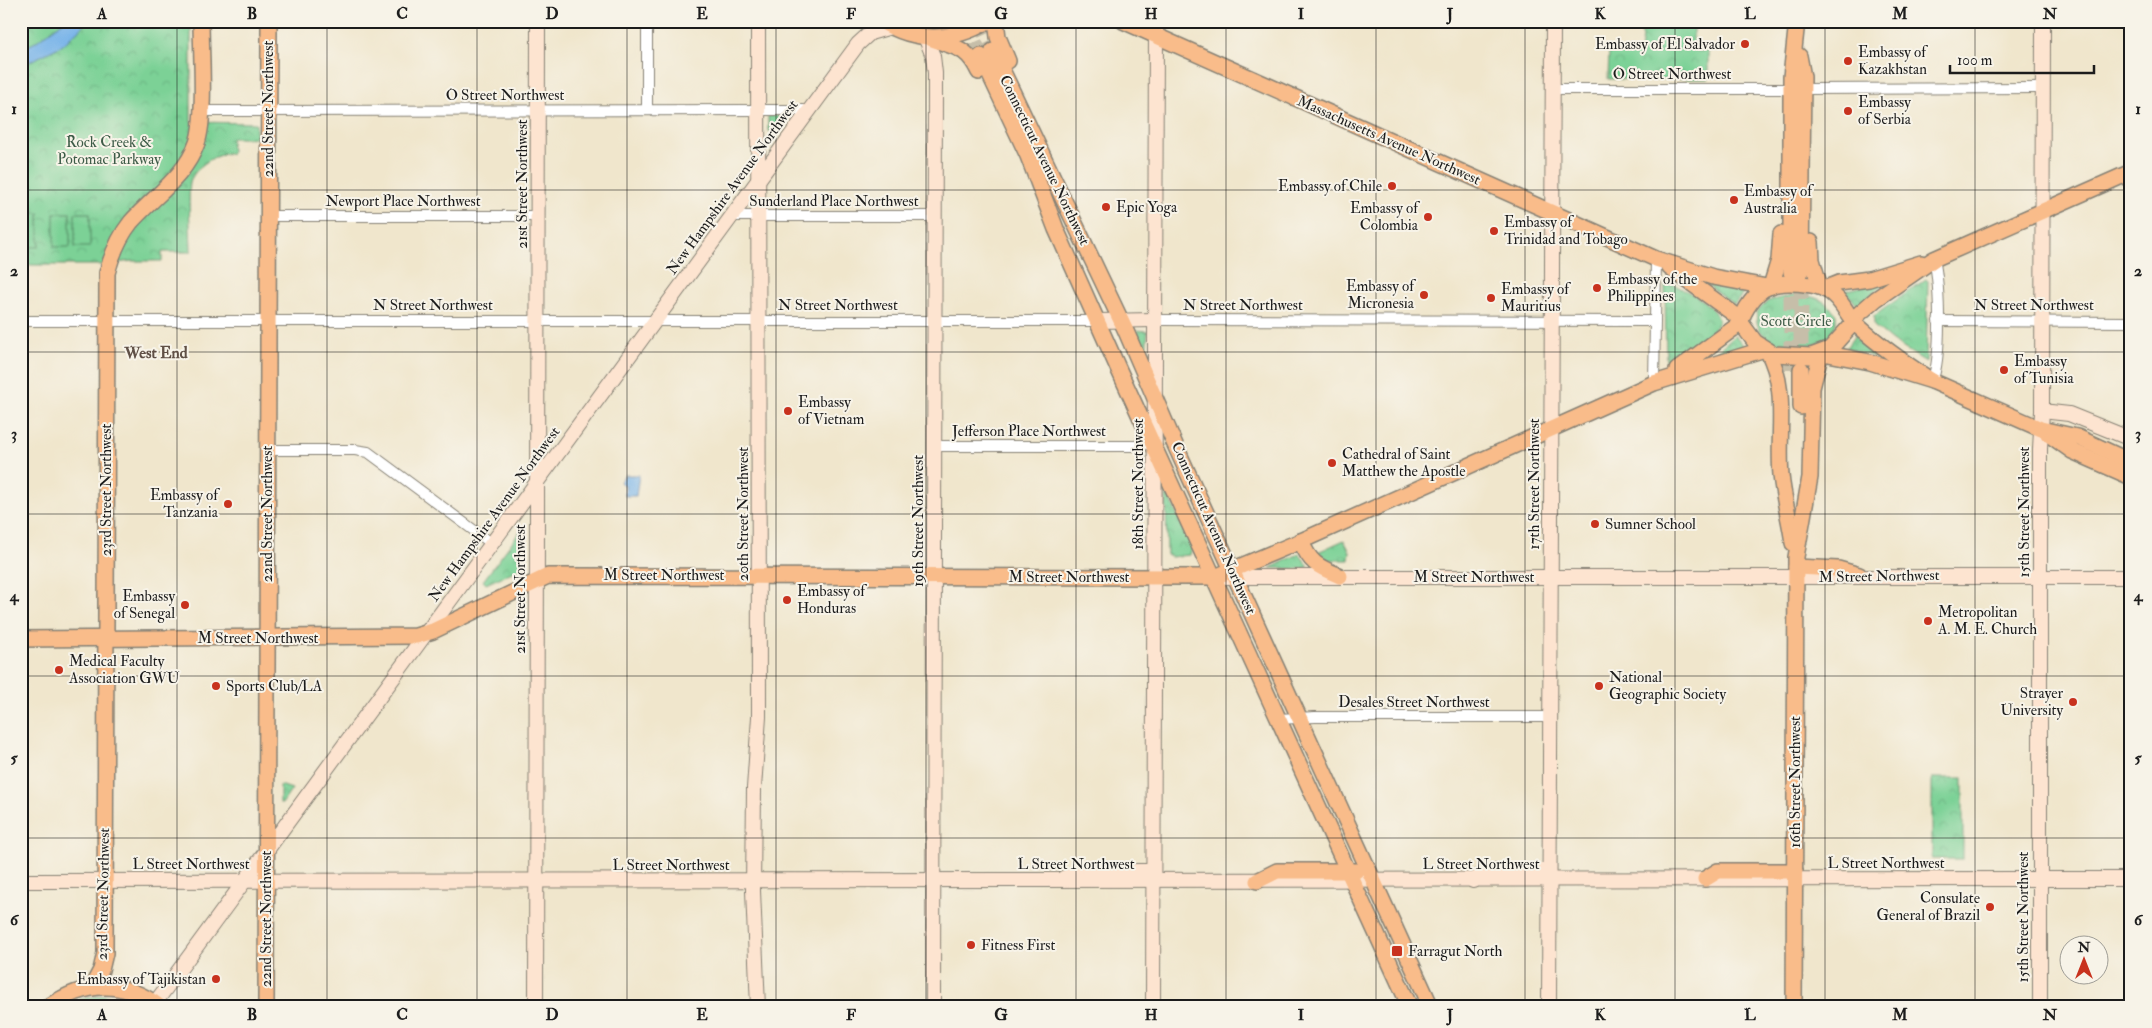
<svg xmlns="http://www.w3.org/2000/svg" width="2152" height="1028" viewBox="0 0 2152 1028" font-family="'IM FELL Double Pica',serif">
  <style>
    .park { fill: url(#park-crowns); stroke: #4c7659 }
    .pitch { fill: #7bd196; stroke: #4c7659 }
    .water { fill: #77b3e9; stroke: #4a6882 }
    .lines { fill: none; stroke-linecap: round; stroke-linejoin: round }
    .primary-tunnel { stroke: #c6bea9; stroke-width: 15; stroke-dasharray: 15 8; stroke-linecap: butt }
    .street-casing { stroke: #868174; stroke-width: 12 }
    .secondary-casing { stroke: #868174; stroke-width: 16 }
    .primary-casing { stroke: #868174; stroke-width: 18 }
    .street { stroke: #fff; stroke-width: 10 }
    .secondary { stroke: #fde4d0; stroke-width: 14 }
    .primary { stroke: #f9bc8a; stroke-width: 15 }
    .grid { fill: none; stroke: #1c1c1c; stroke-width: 1; stroke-opacity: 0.55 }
    .poi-dot { fill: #c8321e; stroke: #f7f3e8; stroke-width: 2 }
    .labels { text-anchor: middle; stroke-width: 4; stroke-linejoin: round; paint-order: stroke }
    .poi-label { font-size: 15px; fill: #1c1c1c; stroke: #f7f3e8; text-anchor: start }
    .street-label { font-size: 15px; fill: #1c1c1c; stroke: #f7f3e8 }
    .park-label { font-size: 15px; fill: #3d5b47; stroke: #f7f3e8 }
    .neighbourhood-label { font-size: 16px; font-weight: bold; fill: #605046; stroke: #f7f3e8 }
    .neatline { fill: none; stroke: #1c1c1c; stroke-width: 2 }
    .grid-label { font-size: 16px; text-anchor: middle; font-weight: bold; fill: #1c1c1c }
  </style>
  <defs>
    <pattern id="park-crowns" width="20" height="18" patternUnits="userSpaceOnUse" patternTransform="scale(1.25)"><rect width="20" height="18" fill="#7bd196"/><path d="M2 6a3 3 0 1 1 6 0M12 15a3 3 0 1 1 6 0" fill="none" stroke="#6ab381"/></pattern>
  </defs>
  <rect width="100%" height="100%" fill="#f7f3e8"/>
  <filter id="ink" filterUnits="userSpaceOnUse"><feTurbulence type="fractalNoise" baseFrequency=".02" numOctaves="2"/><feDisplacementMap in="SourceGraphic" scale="10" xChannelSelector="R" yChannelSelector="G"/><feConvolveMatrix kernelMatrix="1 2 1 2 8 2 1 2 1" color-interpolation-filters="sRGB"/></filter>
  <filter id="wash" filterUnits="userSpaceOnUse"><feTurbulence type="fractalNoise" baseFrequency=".0096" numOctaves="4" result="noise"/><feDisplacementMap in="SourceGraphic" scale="20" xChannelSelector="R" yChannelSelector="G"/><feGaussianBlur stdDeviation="1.12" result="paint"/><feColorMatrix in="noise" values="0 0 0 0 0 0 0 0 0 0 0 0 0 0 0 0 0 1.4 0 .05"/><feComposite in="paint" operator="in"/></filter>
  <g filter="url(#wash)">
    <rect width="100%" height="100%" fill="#f0e6cc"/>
    <g class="park">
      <path d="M21,21h170v101l65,1v15h-25l1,15c-17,1 -33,11 -41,26 -4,9 0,59 0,73h-29v9h-29l-34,4h-78z"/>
      <polygon points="1640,21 1693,21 1693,48 1697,51 1708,51 1708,79 1608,79 1609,51 1640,51 1642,37"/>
      <polygon points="768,116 778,116 780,122 773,132 768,131"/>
      <polygon points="1926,279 1928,281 1926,362 1892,341 1874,326 1874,316"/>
      <polygon points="1886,280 1885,283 1858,306 1845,291"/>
      <polygon points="1702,281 1743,294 1734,305"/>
      <path d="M1668,282c16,8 47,20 50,39 -3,12 -40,37 -52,40l-1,-77z"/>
      <path d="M1793,295c18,0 32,3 43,19 0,6 1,13 -4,19 -18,24 -81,18 -75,-21l11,-11z"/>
      <polygon points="1137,330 1148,331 1146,351 1137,332"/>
      <polygon points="1735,335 1747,350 1707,360"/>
      <polygon points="1855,335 1887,361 1846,348"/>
      <polygon points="1166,496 1169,496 1192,548 1190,555 1171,557 1167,555"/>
      <polygon points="521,530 523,531 521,568 486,584 483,581"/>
      <polygon points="1344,540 1350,552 1349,560 1325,560 1319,557 1318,552"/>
      <polygon points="1299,554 1309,566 1305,569 1270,568"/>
      <rect x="1932" y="778" width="31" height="81"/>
      <polygon points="280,785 292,789 282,804 280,803"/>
      <polygon points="103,995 124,997 146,1007 64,1007 82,999"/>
    </g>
    <g class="pitch">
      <rect x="24" y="213" width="15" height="34"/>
      <rect x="54" y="213" width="16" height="34"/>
      <rect x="75" y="213" width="15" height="34"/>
    </g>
    <g class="water">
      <polygon points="64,21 88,21 63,45 21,66 21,49 34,43"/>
      <polygon points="625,475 639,475 636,496 625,496 625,486 620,482"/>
    </g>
  </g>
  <g filter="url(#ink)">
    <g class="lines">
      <g class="primary-tunnel">
        <polyline points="966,21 981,56"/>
        <polyline points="979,21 993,51"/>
        <polyline points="1791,272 1791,370"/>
        <polyline points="1801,368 1801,272"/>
      </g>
      <g class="street-casing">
        <g id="street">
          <polyline points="647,21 647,110"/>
          <polyline points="1553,89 1791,89"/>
          <polyline points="1802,89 2043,88"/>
          <polyline points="201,111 809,110"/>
          <polyline points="268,216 538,216"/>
          <polyline points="732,216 935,216"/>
          <polyline points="1155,320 1655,321"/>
          <polyline points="21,321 1098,321"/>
          <polyline points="1938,321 2131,322"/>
          <path d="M1932,381c10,-23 8,-96 2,-122"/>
          <polyline points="1654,383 1656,259"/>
          <polyline points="934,446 1135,446 1154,443"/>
          <polyline points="267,450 355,450 368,452 491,543"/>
          <polyline points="1279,719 1315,717 1549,717"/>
        </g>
      </g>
      <g class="secondary-casing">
        <g id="secondary">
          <polyline points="925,37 933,56 935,73 933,1007"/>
          <polyline points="1098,321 1155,320"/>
          <polyline points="2042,411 2069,414 2131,439"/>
          <polyline points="1225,577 2131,577"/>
          <polyline points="1063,878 1081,871 1153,871"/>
          <polyline points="21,881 2131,879"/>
          <polyline points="1473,881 1486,871 1549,871"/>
          <polyline points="155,1003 858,44 870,33 891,27"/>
          <polyline points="536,1007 538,21"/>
          <polyline points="758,1007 753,891 754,788 759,717 758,21"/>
          <polyline points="1153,1007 1156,21"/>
          <polyline points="1549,1007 1553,21"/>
          <polyline points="2040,1007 2040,449 2042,411 2043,21"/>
        </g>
      </g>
      <g class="primary-casing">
        <g id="primary">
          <path d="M881,21c35,22 72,21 107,0"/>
          <polyline points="921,21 952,21"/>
          <polyline points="996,21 998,37 1008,61"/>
          <polyline points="1123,21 1656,259 1713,277 1767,287"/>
          <path d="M932,39c25,9 35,8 47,33"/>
          <polyline points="993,51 1125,329 1176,447 1431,1007"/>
          <polyline points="981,56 1028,156 1056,229 1118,368 1410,1007"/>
          <polyline points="1799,56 1803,77 1801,272"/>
          <polyline points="1811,242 1812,260 1820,287"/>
          <polyline points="1670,268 1741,319"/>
          <polyline points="1791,272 1791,77 1797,21"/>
          <polyline points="1771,286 1779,260 1781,234"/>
          <polyline points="1824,289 1839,283 1869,279 1921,263"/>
          <polyline points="1853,319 1876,299 1934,259 2131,172"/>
          <path d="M1854,322l-24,27 -19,7 -37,-2 -19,-12 -14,-19c1,-12 16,-32 27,-36 14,-7 47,-4 60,4 14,8 19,25 30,35 23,21 48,38 74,55"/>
          <path d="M1767,350c22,39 10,83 14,125 2,22 9,45 12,68"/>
          <polyline points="1823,353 1870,362 1932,381 2041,429 2077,437 2131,462"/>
          <polyline points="1677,370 1741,323"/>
          <polyline points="1801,407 1801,369"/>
          <polyline points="2048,434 2072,451 2131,477"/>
          <path d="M1301,541c9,23 18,26 39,35"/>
          <polyline points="1796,567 1838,569 1859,575"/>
          <polyline points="21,639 416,636 433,631 548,576 1215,577 1301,541 1654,383 1765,349"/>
          <polyline points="1705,879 1718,871 1795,871"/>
          <polyline points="1257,881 1277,871 1356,871"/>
          <path d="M92,987l9,-17 4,-17 2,-680c5,-19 12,-36 24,-51 23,-26 54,-45 66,-79 9,-27 4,-91 4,-122"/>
          <path d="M48,1007c37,-26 76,-27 112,0"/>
          <polyline points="266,1007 269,21"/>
          <polyline points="1794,1007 1796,557 1810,477 1812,388 1821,353"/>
        </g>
      </g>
      <use href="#street" class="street"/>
      <use href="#secondary" class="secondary"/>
      <use href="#primary" class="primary"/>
    </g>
  </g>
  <path class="grid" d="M177,21v986M327,21v986M477,21v986M627,21v986M776,21v986M926,21v986M1076,21v986M1226,21v986M1376,21v986M1525,21v986M1675,21v986M1825,21v986M1975,21v986M21,190h2110M21,352h2110M21,514h2110M21,676h2110M21,838h2110"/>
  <g class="poi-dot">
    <circle cx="1745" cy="44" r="5"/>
    <circle cx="1848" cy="61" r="5"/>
    <circle cx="1848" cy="111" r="5"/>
    <circle cx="1392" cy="186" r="5"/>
    <circle cx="1734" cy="200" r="5"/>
    <circle cx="1106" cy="207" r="5"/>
    <circle cx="1428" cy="217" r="5"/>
    <circle cx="1494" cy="231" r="5"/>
    <circle cx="1597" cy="288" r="5"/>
    <circle cx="1424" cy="295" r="5"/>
    <circle cx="1491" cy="298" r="5"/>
    <circle cx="2004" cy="370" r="5"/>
    <circle cx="788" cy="411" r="5"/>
    <circle cx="1332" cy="463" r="5"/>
    <circle cx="228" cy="504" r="5"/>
    <circle cx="1595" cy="524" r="5"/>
    <circle cx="787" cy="600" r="5"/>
    <circle cx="185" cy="605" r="5"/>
    <circle cx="1928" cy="621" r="5"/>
    <circle cx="59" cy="670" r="5"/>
    <circle cx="216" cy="686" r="5"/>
    <circle cx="1599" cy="686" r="5"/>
    <circle cx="2073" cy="702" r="5"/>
    <circle cx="1990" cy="907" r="5"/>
    <circle cx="971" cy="945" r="5"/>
    <rect x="1391" y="945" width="12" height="12" rx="2.5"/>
    <circle cx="216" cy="979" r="5"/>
  </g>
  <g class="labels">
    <g class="poi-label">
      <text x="1735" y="49" text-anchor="end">Embassy of El Salvador</text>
      <text x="1858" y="57">Embassy of<tspan x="1858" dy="17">Kazakhstan</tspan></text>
      <text x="1858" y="107">Embassy<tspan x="1858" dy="17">of Serbia</tspan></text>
      <text x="1382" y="191" text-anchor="end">Embassy of Chile</text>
      <text x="1744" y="196">Embassy of<tspan x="1744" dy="17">Australia</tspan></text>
      <text x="1116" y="212">Epic Yoga</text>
      <text x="1418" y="213" text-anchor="end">Embassy of<tspan x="1418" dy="17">Colombia</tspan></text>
      <text x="1504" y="227">Embassy of<tspan x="1504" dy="17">Trinidad and Tobago</tspan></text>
      <text x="1607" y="284">Embassy of the<tspan x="1607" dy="17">Philippines</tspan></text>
      <text x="1414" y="291" text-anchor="end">Embassy of<tspan x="1414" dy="17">Micronesia</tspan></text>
      <text x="1501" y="294">Embassy of<tspan x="1501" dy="17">Mauritius</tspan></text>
      <text x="2014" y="366">Embassy<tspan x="2014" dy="17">of Tunisia</tspan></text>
      <text x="798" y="407">Embassy<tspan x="798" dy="17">of Vietnam</tspan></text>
      <text x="1342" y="459">Cathedral of Saint<tspan x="1342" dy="17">Matthew the Apostle</tspan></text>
      <text x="218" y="500" text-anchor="end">Embassy of<tspan x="218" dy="17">Tanzania</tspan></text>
      <text x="1605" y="529">Sumner School</text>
      <text x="797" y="596">Embassy of<tspan x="797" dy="17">Honduras</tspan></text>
      <text x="175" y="601" text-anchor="end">Embassy<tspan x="175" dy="17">of Senegal</tspan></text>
      <text x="1938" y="617">Metropolitan<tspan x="1938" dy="17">A. M. E. Church</tspan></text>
      <text x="69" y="666">Medical Faculty<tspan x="69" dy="17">Association GWU</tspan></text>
      <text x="1609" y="682">National<tspan x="1609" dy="17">Geographic Society</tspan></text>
      <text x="226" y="691">Sports Club/LA</text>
      <text x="2063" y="698" text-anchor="end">Strayer<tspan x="2063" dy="17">University</tspan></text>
      <text x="1980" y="903" text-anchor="end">Consulate<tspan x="1980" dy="17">General of Brazil</tspan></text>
      <text x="981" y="950">Fitness First</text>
      <text x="1408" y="956">Farragut North</text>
      <text x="206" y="984" text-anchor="end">Embassy of Tajikistan</text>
    </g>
    <g class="street-label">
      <text x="1672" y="79">O Street Northwest</text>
      <text x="505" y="100">O Street Northwest</text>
      <text transform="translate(268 109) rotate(-90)" y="5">22nd Street Northwest</text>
      <text transform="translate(1389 140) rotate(24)" y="5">Massachusetts Avenue Northwest</text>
      <text transform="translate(1045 160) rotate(64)" y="5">Connecticut Avenue Northwest</text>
      <text transform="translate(522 184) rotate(-90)" y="5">21st Street Northwest</text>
      <text transform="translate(732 187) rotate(-54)" y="5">New Hampshire Avenue Northwest</text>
      <text x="403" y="206">Newport Place Northwest</text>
      <text x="834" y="206">Sunderland Place Northwest</text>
      <text x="433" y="310">N Street Northwest</text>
      <text x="838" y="310">N Street Northwest</text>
      <text x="1243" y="310">N Street Northwest</text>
      <text x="2034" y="310">N Street Northwest</text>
      <text x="1029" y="436">Jefferson Place Northwest</text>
      <text transform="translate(1138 484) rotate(-90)" y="5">18th Street Northwest</text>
      <text transform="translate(1534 484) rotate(-90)" y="5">17th Street Northwest</text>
      <text transform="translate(106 490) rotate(-90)" y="5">23rd Street Northwest</text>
      <text transform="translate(2024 512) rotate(-90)" y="5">15th Street Northwest</text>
      <text transform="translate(267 514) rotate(-90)" y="5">22nd Street Northwest</text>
      <text transform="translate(494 514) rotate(-54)" y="5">New Hampshire Avenue Northwest</text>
      <text transform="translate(743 514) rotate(-90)" y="5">20th Street Northwest</text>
      <text transform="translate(918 521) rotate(-90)" y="5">19th Street Northwest</text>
      <text transform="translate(1214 528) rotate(66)" y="5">Connecticut Avenue Northwest</text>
      <text x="664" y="580">M Street Northwest</text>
      <text transform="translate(1879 576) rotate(-1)" y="5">M Street Northwest</text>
      <text x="1069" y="582">M Street Northwest</text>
      <text x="1474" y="582">M Street Northwest</text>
      <text transform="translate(520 589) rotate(-90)" y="5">21st Street Northwest</text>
      <text x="258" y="643">M Street Northwest</text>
      <text x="1414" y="707">Desales Street Northwest</text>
      <text transform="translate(1795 782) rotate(-90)" y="5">16th Street Northwest</text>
      <text x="1886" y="868">L Street Northwest</text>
      <text x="191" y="869">L Street Northwest</text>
      <text x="1076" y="869">L Street Northwest</text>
      <text x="1481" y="869">L Street Northwest</text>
      <text x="671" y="870">L Street Northwest</text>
      <text transform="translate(103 894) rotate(-89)" y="5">23rd Street Northwest</text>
      <text transform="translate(2023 917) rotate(-90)" y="5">15th Street Northwest</text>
      <text transform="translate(266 919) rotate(-90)" y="5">22nd Street Northwest</text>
    </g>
    <g class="park-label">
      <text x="109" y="147">Rock Creek &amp;<tspan x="109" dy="17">Potomac Parkway</tspan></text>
      <text x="1796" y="326">Scott Circle</text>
    </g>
    <g class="neighbourhood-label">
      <text x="156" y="358">West End</text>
    </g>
  </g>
  <rect width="2152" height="1028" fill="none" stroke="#f7f3e8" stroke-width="55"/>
  <g transform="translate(2084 960)"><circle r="24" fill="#f7f3e8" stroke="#9f9d96"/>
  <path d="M0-4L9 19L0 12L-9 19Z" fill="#c8321e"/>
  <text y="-8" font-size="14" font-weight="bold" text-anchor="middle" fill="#1c1c1c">N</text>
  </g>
  <path d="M1950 65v8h144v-8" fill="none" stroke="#1c1c1c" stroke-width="2.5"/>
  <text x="1957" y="65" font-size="15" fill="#1c1c1c" stroke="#f7f3e8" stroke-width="4" paint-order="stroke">100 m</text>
  <rect x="28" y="28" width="2096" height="972" class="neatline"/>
  <g class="grid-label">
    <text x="102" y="19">A</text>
    <text x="252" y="19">B</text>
    <text x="402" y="19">C</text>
    <text x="552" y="19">D</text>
    <text x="702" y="19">E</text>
    <text x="851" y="19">F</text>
    <text x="1001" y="19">G</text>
    <text x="1151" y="19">H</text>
    <text x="1301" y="19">I</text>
    <text x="1450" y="19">J</text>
    <text x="1600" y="19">K</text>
    <text x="1750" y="19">L</text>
    <text x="1900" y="19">M</text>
    <text x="2050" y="19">N</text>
    <text x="14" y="114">1</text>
    <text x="2138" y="114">1</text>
    <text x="14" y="276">2</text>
    <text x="2138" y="276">2</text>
    <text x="14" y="439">3</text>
    <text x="2138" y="439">3</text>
    <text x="14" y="601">4</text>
    <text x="2138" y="601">4</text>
    <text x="14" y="763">5</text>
    <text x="2138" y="763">5</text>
    <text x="14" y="925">6</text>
    <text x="2138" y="925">6</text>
    <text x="102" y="1020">A</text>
    <text x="252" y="1020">B</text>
    <text x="402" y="1020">C</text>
    <text x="552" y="1020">D</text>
    <text x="702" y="1020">E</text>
    <text x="851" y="1020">F</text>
    <text x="1001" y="1020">G</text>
    <text x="1151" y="1020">H</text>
    <text x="1301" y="1020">I</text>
    <text x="1450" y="1020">J</text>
    <text x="1600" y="1020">K</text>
    <text x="1750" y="1020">L</text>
    <text x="1900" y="1020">M</text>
    <text x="2050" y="1020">N</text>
  </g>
</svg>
